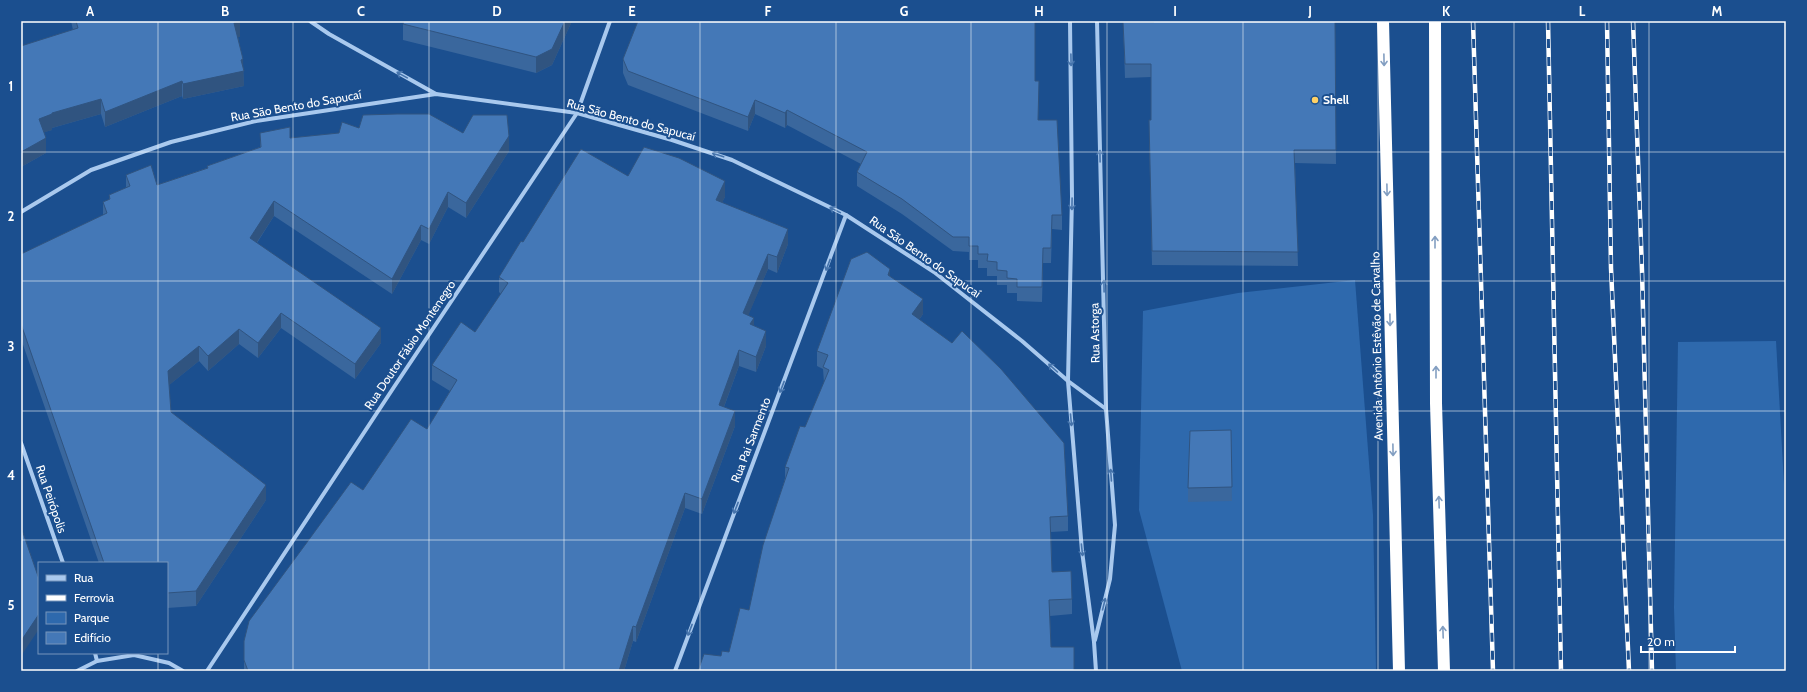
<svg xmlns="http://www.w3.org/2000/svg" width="1807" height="692" viewBox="0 0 1807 692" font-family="Cabin,sans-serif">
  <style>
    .green { fill: #2e69ad }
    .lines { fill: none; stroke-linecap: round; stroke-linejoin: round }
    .street { stroke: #a9c9ee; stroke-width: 4 }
    .highway { stroke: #fff; stroke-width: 12 }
    .rail-casing { stroke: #fff; stroke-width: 4.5 }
    .rail { stroke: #1b4f8f; stroke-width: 3; stroke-dasharray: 9; stroke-linecap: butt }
    .wall { fill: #3a679d }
    .shaded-wall { fill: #305480 }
    .building { fill: #4478b7; stroke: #305480 }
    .oneway { stroke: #4674ac }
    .oneway2 { stroke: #829ec1 }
    .grid { fill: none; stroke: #fff; stroke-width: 1; stroke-opacity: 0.55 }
    .poi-dot { fill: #ffd166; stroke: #1b4f8f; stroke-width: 1.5 }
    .labels { text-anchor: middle; stroke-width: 4; stroke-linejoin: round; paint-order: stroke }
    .poi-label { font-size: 12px; font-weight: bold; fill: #fff; stroke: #1b4f8f; text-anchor: start }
    .street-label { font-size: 12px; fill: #fff; stroke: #1b4f8f }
    .neatline { fill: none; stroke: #fff; stroke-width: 1.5 }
    .grid-label { font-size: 13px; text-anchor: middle; font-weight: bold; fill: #fff }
  </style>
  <rect width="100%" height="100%" fill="#1b4f8f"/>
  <g class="green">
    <polygon points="1355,280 1373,515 1376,671 1182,671 1139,510 1143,311 1238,293"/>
    <polygon points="1776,341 1786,520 1786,671 1676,671 1674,608 1678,342"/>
  </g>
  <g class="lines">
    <g class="street">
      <polyline points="310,21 329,34 436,94"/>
      <polyline points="1070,21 1072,197 1068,381 1082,551 1094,642 1096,671"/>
      <polyline points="21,212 91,170 171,142 256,121 436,94 577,113 672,140 732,160 846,215 934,272 1022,341 1068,381 1106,409"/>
      <polyline points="21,443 63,563"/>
      <polyline points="1095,640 1110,579 1115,525 1106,409 1097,21"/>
      <polyline points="95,653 97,661"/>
      <polyline points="77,671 97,661 134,655 169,663 183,671"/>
      <polyline points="207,671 394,387 577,113 610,21"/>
      <polyline points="675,671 846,215"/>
    </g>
    <g class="highway">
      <polyline points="1383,21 1399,671"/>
      <polyline points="1435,21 1436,403 1444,671"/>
    </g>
    <g class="rail-casing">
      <g id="rail">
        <polyline points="1473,21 1493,671"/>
        <polyline points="1548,21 1561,671"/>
        <polyline points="1607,21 1611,268 1629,671"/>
        <polyline points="1633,21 1642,271 1652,671"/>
      </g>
    </g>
    <use href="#rail" class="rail"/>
  </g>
  <g class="wall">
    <polygon points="71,21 240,21 240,37 238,37 243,68 244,86 183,99 182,96 105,127 101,114 52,128 52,130 44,132 46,153 21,167 73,30"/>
    <polygon points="404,21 572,21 552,65 536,73 403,40 403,24"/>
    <polygon points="1335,21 1336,164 1295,163 1298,266 1152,265 1149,134 1151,120 1151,77 1125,78 1123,22 1154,22"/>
    <polygon points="623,59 1035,81 1038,120 1062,215 1062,230 1052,229 1051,263 1043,263 1042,302 1017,301 1017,293 1007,293 1007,285 997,285 997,276 987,276 987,268 978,268 978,260 969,260 969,252 953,251 902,214 857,186 857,172 861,164 787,125 785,128 755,114 748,131 628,85 623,73"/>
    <polygon points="359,128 463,133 509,151 466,218 448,207 429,244 421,240 392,294 274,216 257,243 381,343 355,379 281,328 258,358 239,344 208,371 199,361 169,385 171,412 266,500 196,606 167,608 167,563 99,563 21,339 21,254 103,215 103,202 109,200 109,195 126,188 126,175 157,185 207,168 207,166 260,147 260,133 290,138 339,133"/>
    <polygon points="628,176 725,197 722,202 788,244 777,273 768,269 748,315 754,326 766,346 756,372 739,366 724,407 735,426 702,514 685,508 636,642 633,641 624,671 244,671 244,641 363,490 427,429 450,391 432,380 432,365 475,332 501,294 499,292 499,277 523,242"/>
    <polygon points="890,277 923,314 919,320 1068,516 1068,531 1051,532 1052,572 1072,599 1072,614 1050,616 1051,647 721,656 729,652 749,610 785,478 785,467 805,427 824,383 823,369 817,366 817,351"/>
    <polygon points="1231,430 1232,501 1188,502 1188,488"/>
  </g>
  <g class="shaded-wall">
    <polygon points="565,21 572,21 552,65 536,73 536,57"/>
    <polygon points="240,22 240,37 234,38 234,23"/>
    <polygon points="243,59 244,86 183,99 183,84"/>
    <polygon points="182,81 182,96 105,127 105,112"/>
    <polygon points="101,99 101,114 52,128 52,130 39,134 39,119 52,113"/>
    <polygon points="755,100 755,114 748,131 748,117"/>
    <polygon points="787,110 787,125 785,128 785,113"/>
    <polygon points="509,136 509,151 466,218 466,203"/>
    <polygon points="46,138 46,153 21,167 21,152"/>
    <polygon points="725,181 725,197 716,215 716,200"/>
    <polygon points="448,192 448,207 429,244 429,229"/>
    <polygon points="274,201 274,216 250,253 250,238"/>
    <polygon points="421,225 421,240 392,294 392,279"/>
    <polygon points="788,229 788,244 777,273 777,257"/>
    <polygon points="768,254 768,269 743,328 743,313"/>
    <polygon points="890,269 890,285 888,275"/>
    <polygon points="923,299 923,314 912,330 912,314"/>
    <polygon points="281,313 281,328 258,358 258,343"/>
    <polygon points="754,318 754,333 750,324"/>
    <polygon points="381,328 381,343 355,379 355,364"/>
    <polygon points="239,329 239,344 208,371 208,356"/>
    <polygon points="766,331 766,346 756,372 756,357"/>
    <polygon points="199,346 199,361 168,386 168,371"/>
    <polygon points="739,350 739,366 719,420 719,405"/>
    <polygon points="735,411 735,426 702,514 702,499"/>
    <polygon points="266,485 266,500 196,606 196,591"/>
    <polygon points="685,493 685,508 636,642 636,627"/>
    <polygon points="39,614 39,629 21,656 21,641"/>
    <polygon points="633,626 633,641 624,671 619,671"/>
  </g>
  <g class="building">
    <polygon points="76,21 240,21 240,22 234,23 243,59 241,60 244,71 183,84 182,81 105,112 101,99 52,113 52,114 39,119 46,138 21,152 21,46 78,28"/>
    <polygon points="404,21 565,21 552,49 536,57 403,24"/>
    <polygon points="638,21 1035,21 1035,81 1039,81 1038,120 1057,120 1062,215 1052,215 1051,248 1043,248 1042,287 1017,287 1017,279 1007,278 1007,271 997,270 997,262 987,261 988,254 978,254 978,246 969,246 969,237 953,237 902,199 857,172 867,152 787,110 785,113 755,100 748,117 628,71 623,59"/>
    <polygon points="1154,21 1335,21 1336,150 1294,150 1298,252 1152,251 1149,120 1151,120 1151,64 1125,64 1123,22 1154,22"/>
    <polygon points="397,114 429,114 463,133 473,115 507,115 509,136 466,203 448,192 429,229 421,225 392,279 274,201 250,238 381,328 355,364 281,313 258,343 239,329 208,356 199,346 168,371 171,412 266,485 196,591 167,593 167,563 104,563 21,324 21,254 107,213 103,202 110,199 109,195 130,186 126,175 151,165 157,185 208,168 207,166 261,147 260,133 290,127 290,138 339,133 342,122 359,128 363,115"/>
    <polygon points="644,147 679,158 725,181 716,200 788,229 777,257 768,254 743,313 754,318 750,324 766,331 756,357 739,350 719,405 735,411 702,499 685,493 636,627 633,626 619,671 248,671 244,660 244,641 249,621 305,545 351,482 363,490 411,419 427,429 457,380 432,365 461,322 475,332 508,283 499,277 521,241 523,242 581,149 628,176"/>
    <polygon points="867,252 890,269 888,275 923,299 912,314 952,343 962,331 1001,369 1064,443 1068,516 1050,517 1052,572 1071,571 1072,599 1049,600 1051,647 1074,647 1074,671 698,671 704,654 721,656 722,651 729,652 740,608 749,610 763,545 789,468 785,467 800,426 805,427 829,370 823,367 828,355 817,351 851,259"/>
    <polygon points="1231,430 1232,487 1188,488 1190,431"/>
    <polygon points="21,527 39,579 39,614 21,641"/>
  </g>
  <defs><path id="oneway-shaft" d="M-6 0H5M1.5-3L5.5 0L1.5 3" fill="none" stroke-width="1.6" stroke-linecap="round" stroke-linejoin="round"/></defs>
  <g class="oneway">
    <use href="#oneway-shaft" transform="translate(1071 60) rotate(89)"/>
    <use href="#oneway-shaft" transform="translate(402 75) rotate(-151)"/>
    <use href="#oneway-shaft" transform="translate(718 155) rotate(-162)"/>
    <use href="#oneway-shaft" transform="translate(1100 156) rotate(-91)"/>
    <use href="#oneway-shaft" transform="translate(1072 204) rotate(91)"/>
    <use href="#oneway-shaft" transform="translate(835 210) rotate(-154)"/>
    <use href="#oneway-shaft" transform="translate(828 265) rotate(111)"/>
    <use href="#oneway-shaft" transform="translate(1104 286) rotate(-91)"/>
    <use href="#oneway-shaft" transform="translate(1053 368) rotate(-138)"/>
    <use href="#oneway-shaft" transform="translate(782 387) rotate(111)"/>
    <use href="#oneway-shaft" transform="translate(1071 420) rotate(85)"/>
    <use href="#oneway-shaft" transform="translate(1111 475) rotate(-94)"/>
    <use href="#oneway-shaft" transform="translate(736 508) rotate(111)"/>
    <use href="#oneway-shaft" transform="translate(1082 550) rotate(84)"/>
    <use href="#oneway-shaft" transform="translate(1104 604) rotate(-76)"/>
    <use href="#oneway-shaft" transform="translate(690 630) rotate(111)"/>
  </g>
  <g class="oneway2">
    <use href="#oneway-shaft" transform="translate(1384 60) rotate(89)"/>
    <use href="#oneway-shaft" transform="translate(1387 190) rotate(89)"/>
    <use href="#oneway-shaft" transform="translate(1435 242) rotate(-90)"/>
    <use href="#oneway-shaft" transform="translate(1390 320) rotate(89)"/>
    <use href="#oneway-shaft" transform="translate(1436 372) rotate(-90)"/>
    <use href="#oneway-shaft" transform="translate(1393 450) rotate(89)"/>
    <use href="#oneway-shaft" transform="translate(1439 502) rotate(-92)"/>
    <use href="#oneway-shaft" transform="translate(1443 632) rotate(-92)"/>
  </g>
  <path class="grid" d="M158,21v542M293,21v650M429,21v650M564,21v650M700,21v650M836,21v650M971,21v650M1107,21v650M1243,21v650M1378,21v650M1514,21v650M1649,21v650M21,152h1765M21,281h1765M21,411h1765M21,540h1765M158,653v18"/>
  <circle class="poi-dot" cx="1315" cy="100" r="4"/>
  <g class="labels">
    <g class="poi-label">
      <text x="1323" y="104">Shell</text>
    </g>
    <g class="street-label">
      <text transform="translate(296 106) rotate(-10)" y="4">Rua São Bento do Sapucaí</text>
      <text transform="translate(631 120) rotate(15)" y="4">Rua São Bento do Sapucaí</text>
      <text transform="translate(925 257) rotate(35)" y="4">Rua São Bento do Sapucaí</text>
      <text transform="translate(1095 333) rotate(-91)" y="4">Rua Astorga</text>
      <text transform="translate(410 345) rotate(-56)" y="4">Rua Doutor Fábio Montenegro</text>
      <text transform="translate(1377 346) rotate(-91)" y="4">Avenida Antônio Estêvão de Carvalho</text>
      <text transform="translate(751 440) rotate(-69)" y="4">Rua Pai Sarmento</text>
      <text transform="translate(51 499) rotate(71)" y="4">Rua Peirópolis</text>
    </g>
  </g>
  <rect width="1807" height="692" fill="none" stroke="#1b4f8f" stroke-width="44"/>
  <rect x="38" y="562" width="130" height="92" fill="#1b4f8f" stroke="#7695bc"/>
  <rect x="46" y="575" width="20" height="6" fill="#a9c9ee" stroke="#7695bc"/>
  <text x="74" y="582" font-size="12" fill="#ffffff">Rua</text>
  <rect x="46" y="595" width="20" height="6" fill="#ffffff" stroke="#7695bc"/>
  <text x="74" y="602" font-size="12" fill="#ffffff">Ferrovia</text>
  <rect x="46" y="612" width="20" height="12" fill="#2e69ad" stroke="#7695bc"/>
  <text x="74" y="622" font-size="12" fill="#ffffff">Parque</text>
  <rect x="46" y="632" width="20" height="12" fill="#4478b7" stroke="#7695bc"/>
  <text x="74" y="642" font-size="12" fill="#ffffff">Edifício</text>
  <path d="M1641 646v6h94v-6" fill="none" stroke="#ffffff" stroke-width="2"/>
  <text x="1647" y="646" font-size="12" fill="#ffffff" stroke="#1b4f8f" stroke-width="3" paint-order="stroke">20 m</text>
  <rect x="22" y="22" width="1763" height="648" class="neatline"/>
  <g class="grid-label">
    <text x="90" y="16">A</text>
    <text x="225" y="16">B</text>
    <text x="361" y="16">C</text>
    <text x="497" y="16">D</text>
    <text x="632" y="16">E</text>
    <text x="768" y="16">F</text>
    <text x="904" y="16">G</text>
    <text x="1039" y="16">H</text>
    <text x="1175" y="16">I</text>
    <text x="1310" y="16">J</text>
    <text x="1446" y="16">K</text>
    <text x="1582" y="16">L</text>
    <text x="1717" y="16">M</text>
    <text x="11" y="91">1</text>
    <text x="11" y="221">2</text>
    <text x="11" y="351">3</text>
    <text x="11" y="480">4</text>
    <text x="11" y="610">5</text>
  </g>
</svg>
